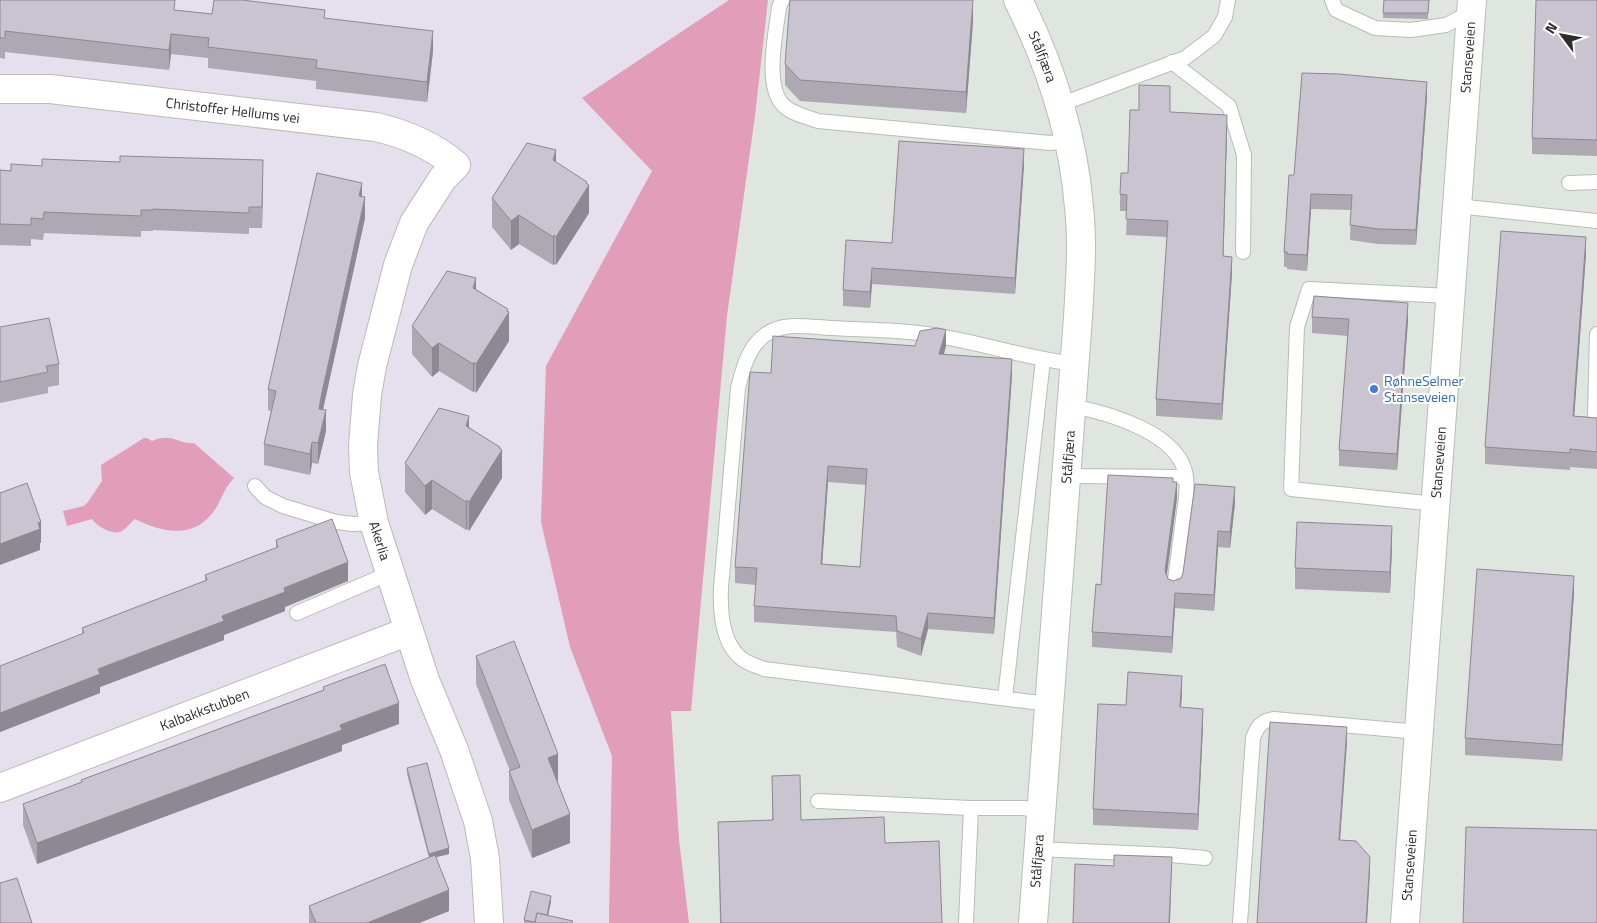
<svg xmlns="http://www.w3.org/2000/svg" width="1597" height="923" viewBox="0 0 1597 923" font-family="'Titillium Web',sans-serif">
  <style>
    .industrial { fill: #dfe6e0 }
    .green { fill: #e29db9 }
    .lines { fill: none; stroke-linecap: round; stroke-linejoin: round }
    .lane-casing { stroke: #b6bfb2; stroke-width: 16 }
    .street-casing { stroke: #b6bfb2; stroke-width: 30 }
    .secondary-casing { stroke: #b6bfb2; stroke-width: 30 }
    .lane { stroke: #fff; stroke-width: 14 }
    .street { stroke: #fff; stroke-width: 28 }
    .secondary { stroke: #fff; stroke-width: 28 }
    .wall { fill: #aea8b3; fill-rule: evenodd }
    .shaded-wall { fill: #8d8892 }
    .building { fill: #cac3d0; stroke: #8d8892; fill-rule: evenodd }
    .shop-dot { fill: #3f7fe0; stroke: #fff; stroke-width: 2 }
    .labels { text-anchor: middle; stroke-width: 4; stroke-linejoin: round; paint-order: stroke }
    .street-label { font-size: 14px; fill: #2c2c2c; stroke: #fff }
    .shop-label { font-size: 14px; fill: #366cbe; stroke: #fff; text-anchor: start }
  </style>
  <rect width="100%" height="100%" fill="#e6dfed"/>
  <polygon class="industrial" points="768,0 1597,0 1597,923 689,923 679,840 671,710 691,711 727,316 755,116"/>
  <g class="green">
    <polygon points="729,0 768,0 755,116 727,316 691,711 671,711 679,840 689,923 609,923 612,756 570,647 541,522 546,366 652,171 582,98"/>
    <path d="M144,438h3l5,3c20,-9 27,4 42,2l40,35c-9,9 -12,20 -18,30 -20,32 -53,25 -81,11 -4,3 -8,9 -13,12 -8,5 -25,-4 -30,-12l-25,7 -4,-15 21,-5 4,-4 14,-21 -1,-16z"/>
  </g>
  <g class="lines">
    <g class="lane-casing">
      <g id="lane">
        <path d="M782,0l-3,7c-3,25 -15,78 4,98 9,9 24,12 35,16l232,22 19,-2"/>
        <polyline points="1332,0 1336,10 1375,28 1411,30 1446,25 1471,12"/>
        <polyline points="1172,62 1229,106 1244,155 1243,252"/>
        <polyline points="1059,105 1185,58 1214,36 1225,17 1228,0"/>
        <polyline points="1569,183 1597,182"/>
        <polyline points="1457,206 1597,221"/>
        <path d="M1072,406c36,7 109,27 114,71 2,13 -1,29 -3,42 -3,23 -6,46 -9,69"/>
        <polyline points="1595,417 1597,334"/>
        <polyline points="1067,476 1186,477"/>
        <polyline points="255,486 265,497 283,506 336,522 353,524 374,523"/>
        <polyline points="1435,504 1291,489 1297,327 1309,289 1450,296"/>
        <polyline points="297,613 390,573"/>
        <polyline points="1005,698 1043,360"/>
        <path d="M1049,704l-285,-35c-7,-3 -15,-5 -22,-10 -20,-15 -22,-48 -21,-71l17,-200c5,-19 10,-41 27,-53 19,-14 44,-8 66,-7 29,2 59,1 88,5 52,6 103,25 156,31"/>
        <polyline points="818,801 971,808 1024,808 1041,811"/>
        <polyline points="1038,849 1170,855 1205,858"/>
        <polyline points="966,923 971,808"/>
        <path d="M1240,923l13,-185c4,-11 9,-18 21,-19l145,13"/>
      </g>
    </g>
    <g class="street-casing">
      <g id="street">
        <path id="s1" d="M1018,0c32,64 55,135 61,207 4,36 1,73 -1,110l-45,606"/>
        <path id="s2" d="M0,89h50l326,38c30,7 56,18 80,38l-13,13 -29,45 -16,42 -26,101 -5,29 -4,51 1,26 10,51 51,157 29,70 24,71 7,37 4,65"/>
        <path id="s3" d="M0,788l409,-157"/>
      </g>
    </g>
    <g class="secondary-casing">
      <g id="secondary">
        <path id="s4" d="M1405,923l67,-923"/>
      </g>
    </g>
    <use href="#lane" class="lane"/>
    <use href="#street" class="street"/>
    <use href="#secondary" class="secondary"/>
  </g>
  <g class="wall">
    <polygon points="0,0 175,10 212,14 325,18 433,51 427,102 316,89 316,81 208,68 208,58 171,54 169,70 5,52 5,59 0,58"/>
    <polygon points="1384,0 1429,0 1428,19 1383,18"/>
    <polygon points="1597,0 1597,156 1532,154 1532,138"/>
    <polygon points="973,21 966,113 800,101 785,85 785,64"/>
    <polygon points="1427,97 1416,245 1378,244 1350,240 1351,210 1311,209 1307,271 1287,269 1287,267 1284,267 1284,252 1294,175"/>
    <polygon points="1139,110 1170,112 1227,131 1223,257 1232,273 1222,420 1156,416 1156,399 1167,237 1126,235 1127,211 1120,211 1120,194 1128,173"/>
    <polygon points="556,162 587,184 589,213 556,265 554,264 553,265 519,244 511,250 492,227 492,198"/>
    <polygon points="1024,165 1015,294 872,284 870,308 843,306 843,290 892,243"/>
    <polygon points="0,170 263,181 262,228 249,228 249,234 153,230 153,231 141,231 141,237 44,233 43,240 31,239 31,246 0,245"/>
    <polygon points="362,196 365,218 323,410 326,431 318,464 312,463 310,475 264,465 264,444 271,411 268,410 268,389"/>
    <polygon points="1586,254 1574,416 1597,418 1597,469 1570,467 1570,470 1485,464 1485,447"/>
    <polygon points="476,289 508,311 509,341 476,393 474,391 473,392 439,371 432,377 412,354 412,326"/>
    <polygon points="1312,317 1408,320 1397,470 1339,466 1339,450 1348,336 1312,333"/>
    <polygon points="0,327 59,364 59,385 48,387 48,393 0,403"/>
    <path d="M915,346h31l-2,8 68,21 -18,259 -66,-5 -7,27 -24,-9 -1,-15 -142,-10v-16l2,-21 -21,-2v-16l36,-194zM828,482l38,3 -6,82 -38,-3z"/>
    <polygon points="469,427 500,449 502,478 469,531 467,529 466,530 432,509 425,515 405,492 405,463"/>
    <polygon points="1173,482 1177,498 1167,575 1168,579 1173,581 1181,578 1235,503 1230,548 1218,547 1214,611 1175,608 1172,653 1092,647 1092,632 1101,585"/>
    <polygon points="276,540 348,581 285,607 285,611 224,635 224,640 100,687 100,693 0,732 0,666 82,634 82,628 205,581 205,575 276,548"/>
    <polygon points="1392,547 1390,593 1295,589 1295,568"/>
    <polygon points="1574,593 1562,761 1465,755 1465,738"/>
    <polygon points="476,656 558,782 570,843 532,858 509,800 509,771 510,771 476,684"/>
    <polygon points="323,687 399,724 342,745 342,751 37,864 23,825 23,804 81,782 81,780 323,690"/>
    <polygon points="1182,692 1181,707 1203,725 1198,830 1093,825 1093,809"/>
    <polygon points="407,768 449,854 436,857 449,911 419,923 309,923 309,906 429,858 407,774"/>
    <polygon points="772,776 801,820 885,843 942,923 720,923 718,822 772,820"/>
    <polygon points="551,902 548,916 573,923 524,923 524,920"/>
  </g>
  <g class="shaded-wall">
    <polygon points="973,0 973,21 966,113 966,92"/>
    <polygon points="433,31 433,51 427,102 427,82"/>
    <polygon points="171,34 171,54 169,70 169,50"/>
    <polygon points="1427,82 1427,97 1416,245 1416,230"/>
    <polygon points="1227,115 1227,131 1223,273 1223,256"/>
    <polygon points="1024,149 1024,165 1015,294 1015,278"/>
    <polygon points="556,150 556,179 553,160"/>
    <polygon points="263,160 263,181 262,228 262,207"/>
    <polygon points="587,182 587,187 589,185 589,213 556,265 556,237"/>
    <polygon points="362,183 362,204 359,196"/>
    <polygon points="1311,194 1311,209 1307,271 1307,255"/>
    <polygon points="365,197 365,218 321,418 319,409 321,397"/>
    <polygon points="519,215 519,244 511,250 511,221"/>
    <polygon points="554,235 554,264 553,265 553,237"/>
    <polygon points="1586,237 1586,254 1573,433 1573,416"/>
    <polygon points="1232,257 1232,273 1222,420 1222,404"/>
    <polygon points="872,268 872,284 870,308 870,292"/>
    <polygon points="476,278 476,307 473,288"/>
    <polygon points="1408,303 1408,320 1397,470 1397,454"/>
    <polygon points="508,309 508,314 509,312 509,341 476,393 476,364"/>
    <polygon points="946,330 946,346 939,370 939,354"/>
    <polygon points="439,343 439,371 432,377 432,348"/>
    <polygon points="1012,359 1012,375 994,634 994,618"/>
    <polygon points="474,362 474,391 473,392 473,364"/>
    <polygon points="326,410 326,431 318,464 318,443"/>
    <polygon points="469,416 469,444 466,426"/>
    <polygon points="312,442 312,463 310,475 310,454"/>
    <polygon points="500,447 500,452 502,450 502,478 469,531 469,502"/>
    <polygon points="828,466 828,482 821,580 821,564"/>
    <polygon points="432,480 432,509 425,515 425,486"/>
    <polygon points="1177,482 1177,498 1165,587 1165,571"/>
    <polygon points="1235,487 1235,503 1230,548 1230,532"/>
    <polygon points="467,500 467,529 466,530 466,502"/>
    <polygon points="41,522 41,543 40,543 40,550 0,565 0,544"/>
    <polygon points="1392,526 1392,547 1390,593 1390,572"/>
    <polygon points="1218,531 1218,547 1214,611 1214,595"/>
    <polygon points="348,562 348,581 285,607 285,611 224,635 224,640 100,687 100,693 0,732 0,713 98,669 284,588"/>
    <polygon points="1574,576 1574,593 1562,761 1562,745"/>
    <polygon points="1175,593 1175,608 1172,653 1172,637"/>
    <polygon points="928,613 928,629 921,656 921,639"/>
    <polygon points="1182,676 1182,692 1180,724 1180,707"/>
    <polygon points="399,703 399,724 342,745 342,751 37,864 37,843 340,725"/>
    <polygon points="1203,709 1203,725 1198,830 1198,814"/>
    <polygon points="1347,727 1347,743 1339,856 1339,840"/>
    <polygon points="558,754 558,782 548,786 548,758"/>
    <polygon points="570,814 570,843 532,858 532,830"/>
    <polygon points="449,848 449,854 429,859 429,854"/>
    <polygon points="1172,857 1170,923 1169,923"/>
    <polygon points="1370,857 1370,873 1367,923 1366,923"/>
    <polygon points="449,890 449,911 419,923 367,923"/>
    <polygon points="551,896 551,902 546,923 545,923"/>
  </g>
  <g class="building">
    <polygon points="0,0 175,0 174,10 212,14 214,0 242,0 325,10 324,18 433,31 427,82 316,68 317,60 208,47 209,38 171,34 169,50 5,31 5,38 0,38"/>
    <polygon points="790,0 973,0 966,92 800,80 785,64"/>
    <polygon points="1384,0 1429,0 1428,13 1383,13"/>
    <polygon points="1536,0 1597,0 1597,140 1532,138"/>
    <polygon points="1302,73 1339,74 1427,82 1416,230 1378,229 1350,225 1352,195 1311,194 1307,255 1287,254 1287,252 1284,252 1289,175 1294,175"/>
    <polygon points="1139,85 1170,86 1170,112 1227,115 1223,256 1232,257 1222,404 1156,399 1168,221 1126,219 1127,195 1120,194 1121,173 1128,173 1130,110 1139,110"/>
    <polygon points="899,141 1024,149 1015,278 872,268 870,292 843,290 846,240 892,243"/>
    <polygon points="527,143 556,150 553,160 587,182 586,183 589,185 556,237 554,235 553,237 519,215 511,221 492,198"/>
    <polygon points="120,156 263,160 262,207 249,207 249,213 153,209 153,210 141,210 141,216 44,212 43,219 31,218 31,225 0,224 0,170 11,171 11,164 42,166 42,159 120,162"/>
    <polygon points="317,173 362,183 359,196 365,197 321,397 319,409 326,410 318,443 312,442 310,454 264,444 276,391 268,389"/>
    <polygon points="1501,231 1586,237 1573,416 1597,418 1597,452 1570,449 1570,453 1485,447"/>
    <polygon points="447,271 476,278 473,288 508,309 507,311 509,312 476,364 474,362 473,364 439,343 432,348 412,326"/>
    <polygon points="1314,296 1408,303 1397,454 1339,450 1349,319 1312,317"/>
    <polygon points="49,318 59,364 46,366 48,372 0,382 0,327"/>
    <path d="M937,328l9,2 -7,24 73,5 -18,259 -66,-5 -7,26 -24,-8 -1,-15 -142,-10 3,-38 -22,-1 15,-195 21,1 2,-37 142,10 5,-15zM828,466l39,3 -7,98 -39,-3z"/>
    <polygon points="439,408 469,416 466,426 500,447 499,448 502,450 469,502 467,500 466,502 432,480 425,486 405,463"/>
    <polygon points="1108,475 1173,478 1173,482 1177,482 1165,571 1168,579 1173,581 1181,578 1183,573 1195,484 1235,487 1230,532 1218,531 1214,595 1175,593 1172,637 1092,632 1096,584 1101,585"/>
    <polygon points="27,483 41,522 38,523 40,529 0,544 0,493"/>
    <polygon points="332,519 348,562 284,588 285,592 222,616 224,621 98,669 100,674 0,713 0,666 84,633 82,628 207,580 205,575 278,547 276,540"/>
    <polygon points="1297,522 1392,526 1390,572 1295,568"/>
    <polygon points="1477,569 1574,576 1562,745 1465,738"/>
    <polygon points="514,641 558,754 548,758 570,814 532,830 509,771 520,767 476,656"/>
    <polygon points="385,664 399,703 340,725 342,730 37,843 23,804 82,782 81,780 324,690 323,687"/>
    <polygon points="1128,672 1182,676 1180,707 1203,709 1198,814 1093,809 1098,704 1126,705"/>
    <polygon points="1270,722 1347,727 1339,840 1356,841 1370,857 1366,923 1257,923"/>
    <polygon points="427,763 449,848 429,854 407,768"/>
    <polygon points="800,775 801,820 884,817 885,843 939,841 942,923 721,923 718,822 773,820 772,776"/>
    <polygon points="1466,827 1597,830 1597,923 1463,923"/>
    <polygon points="435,855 449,890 367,923 316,923 309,906"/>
    <polygon points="1114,855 1172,857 1169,923 1073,923 1075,864 1114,866"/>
    <polygon points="17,878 32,923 0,923 0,883"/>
    <polygon points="531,891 551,896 547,915 537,913 535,922 524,920"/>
    <polygon points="537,913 573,921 572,923 535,923"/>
  </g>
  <circle class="shop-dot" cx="1374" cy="389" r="5"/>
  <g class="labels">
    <g class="street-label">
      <text dy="5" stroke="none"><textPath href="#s1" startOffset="62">Stålfjæra</textPath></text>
      <text dy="5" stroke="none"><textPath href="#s4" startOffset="868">Stanseveien</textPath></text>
      <text dy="5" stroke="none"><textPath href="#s2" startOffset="234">Christoffer Hellums vei</textPath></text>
      <text transform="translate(1068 457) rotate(-86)" y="5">Stålfjæra</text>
      <text dy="5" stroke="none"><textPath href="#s4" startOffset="462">Stanseveien</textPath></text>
      <text dy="5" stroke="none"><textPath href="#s2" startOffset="866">Akerlia</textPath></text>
      <text dy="5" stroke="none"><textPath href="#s3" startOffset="219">Kalbakkstubben</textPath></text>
      <text transform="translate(1037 861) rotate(-86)" y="5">Stålfjæra</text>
      <text dy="5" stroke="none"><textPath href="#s4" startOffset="58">Stanseveien</textPath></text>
    </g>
    <g class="shop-label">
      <text x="1384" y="386">RøhneSelmer<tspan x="1384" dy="16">Stanseveien</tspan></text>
    </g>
  </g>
  <g transform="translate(1562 35) rotate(302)" stroke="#ffffff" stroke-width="4" paint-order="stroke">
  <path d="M0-4L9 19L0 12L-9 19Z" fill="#2c2c2c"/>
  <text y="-8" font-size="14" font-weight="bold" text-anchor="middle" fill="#2c2c2c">N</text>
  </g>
</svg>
